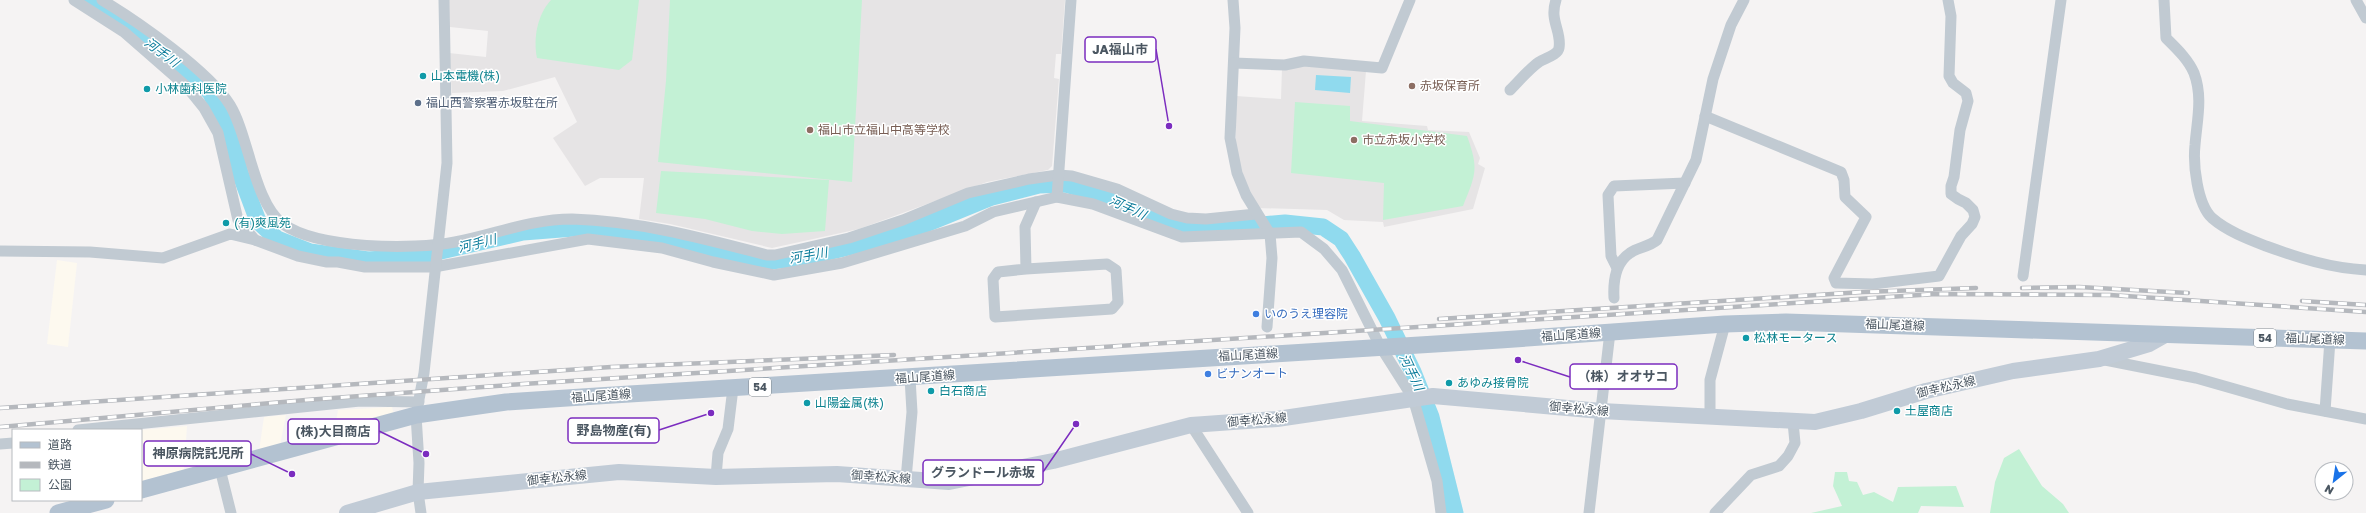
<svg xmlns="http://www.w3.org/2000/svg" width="2366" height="513" viewBox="0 0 2366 513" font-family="'Golos Text','Noto Sans JP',sans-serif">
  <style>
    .commercial { fill: #fdf9ef }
    .education { fill: #e6e4e5 }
    .green { fill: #c3f1d5 }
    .water { fill: #90daee }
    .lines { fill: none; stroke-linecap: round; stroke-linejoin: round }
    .river { stroke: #90daee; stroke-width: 17 }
    .street { stroke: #c1cad2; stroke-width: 11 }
    .secondary { stroke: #c1cbd6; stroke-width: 16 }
    .primary { stroke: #b3c2d1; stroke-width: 17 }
    .rail-casing { stroke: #b5b8bd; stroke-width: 4.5 }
    .rail { stroke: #fff; stroke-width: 3; stroke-dasharray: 9; stroke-linecap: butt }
    .culture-dot { fill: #0f9aa8; stroke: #fff; stroke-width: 1.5 }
    .education-dot { fill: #8d6e63; stroke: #fff; stroke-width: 1.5 }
    .service-dot { fill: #5c6f8a; stroke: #fff; stroke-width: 1.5 }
    .shop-dot { fill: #3f7fe0; stroke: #fff; stroke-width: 1.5 }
    .labels { text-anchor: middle; stroke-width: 3; stroke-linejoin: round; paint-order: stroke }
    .shield { fill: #fff; stroke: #808990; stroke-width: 1 }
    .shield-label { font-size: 11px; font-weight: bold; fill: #4a5661 }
    .culture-label { font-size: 12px; fill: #0d838f; stroke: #fff; text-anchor: start }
    .education-label { font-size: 12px; fill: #785e54; stroke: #fff; text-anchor: start }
    .service-label { font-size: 12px; fill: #4e5e75; stroke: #fff; text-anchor: start }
    .shop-label { font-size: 12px; fill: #366cbe; stroke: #fff; text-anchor: start }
    .street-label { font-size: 12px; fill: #4a5661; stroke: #fff }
    .water-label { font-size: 13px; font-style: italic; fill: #0c7c9b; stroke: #fff }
    .leader { fill: none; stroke: #7b2cbf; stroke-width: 1.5 }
    .callout-dot { fill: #7b2cbf; stroke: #fff; stroke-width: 1.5 }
    .callout { fill: #fff; stroke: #7b2cbf; stroke-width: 1.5 }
    .callout-label { font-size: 13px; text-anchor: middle; font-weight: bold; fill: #4a5661 }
  </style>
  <rect width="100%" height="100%" fill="#f5f3f3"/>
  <g class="commercial">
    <polygon points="57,260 77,263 68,347 47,344"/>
    <polygon points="392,407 394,414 335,427 338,410"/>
    <polygon points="286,415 280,445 259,451 264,417"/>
    <polygon points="187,426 184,470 141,481 141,430"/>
  </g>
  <g class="education">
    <polygon points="449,0 1065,0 1061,54 1056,54 1054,78 1059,79 1052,166 1048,170 987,182 859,229 772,248 670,224 639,219 644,178 600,178 585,186 553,138 577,122 555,77 503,91 452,93 449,53 486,57 488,31 450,27"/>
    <polygon points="1300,64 1366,71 1362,121 1427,126 1428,130 1469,132 1480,158 1478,164 1485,168 1473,209 1384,227 1383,222 1344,220 1327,210 1257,208 1243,175 1236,148 1236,96 1281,99 1282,68"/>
  </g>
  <g class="green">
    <path d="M551,0h88l-7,60 -13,10 -82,-12c-4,-19 0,-43 14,-58z"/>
    <polygon points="670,0 862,0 852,182 658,162 666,81"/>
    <path d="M1295,102l55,4v15l117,15c12,33 9,38 -4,70l-80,14 1,-37 -93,-10z"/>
    <polygon points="661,171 829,180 825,231 782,234 752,231 705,219 656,213"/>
    <polygon points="2019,449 2042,486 2063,504 2069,513 1990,513 1995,482 2004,458"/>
    <polygon points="1835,472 1847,472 1849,481 1857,482 1863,495 1874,492 1893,502 1898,487 1956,486 1964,507 1921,506 1918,513 1811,513 1842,506 1833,486"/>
  </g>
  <polygon class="water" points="1316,75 1351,77 1350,93 1315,90"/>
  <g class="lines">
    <polyline class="river" points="90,0 176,62 210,92 230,132 240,173 258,221 277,239 310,252 368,260 415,257 523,232 587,227 652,235 770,261 802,258 899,235 992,197 1039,185 1066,184 1102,195 1155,219 1182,228 1206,230 1285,223 1323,227 1341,239 1352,256 1387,318 1413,372 1431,417 1455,513"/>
    <g class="street">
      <polyline points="74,0 124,32 187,87 204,108 218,133 238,220 255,240"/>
      <path d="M102,0c35,21 107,71 128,105 19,31 24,98 53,119 35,25 130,26 172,18 39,-7 75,-23 117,-23 67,2 130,19 195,36h8l74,-17 54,-18 65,-27 61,-14 29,-4 14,1 45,13 54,25 16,4 19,1 50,-5"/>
      <polyline points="1233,0 1235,28 1230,138 1237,173 1246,195 1270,234 1272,258 1267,327"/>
      <path d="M2164,0l2,38c10,10 22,21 28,35 9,24 3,47 1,72 -2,19 2,59 17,73 15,13 36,21 54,28 33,12 64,22 100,24"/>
      <polyline points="2356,0 2366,18"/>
      <polyline points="1234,63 1285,65 1304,61 1382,68 1410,0"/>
      <path d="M1510,90c9,-9 19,-21 29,-28 6,-4 19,-7 20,-14 3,-17 -10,-27 -3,-48"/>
      <polyline points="1705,116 1841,172 1844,180 1845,197 1866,217 1834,278 1836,283 1873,284 1939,276 1961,236 1972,224 1975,217 1973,210 1966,203 1958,199 1951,194 1951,186 1954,177 1960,130 1968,101 1966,93 1953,83 1949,76 1951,16 1948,0"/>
      <polyline points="1057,197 1071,0"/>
      <polyline points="0,251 90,252 163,258 230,234 255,240 298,256 327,262 338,262 365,267 434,267 588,239 662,248 713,262 774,275 842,263 965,226 993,212 1057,197 1093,204 1182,237 1301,232 1324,249 1342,270 1380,346 1413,398 1437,481 1441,513"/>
      <polyline points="1617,268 1611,256 1608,195 1614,186 1685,183"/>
      <polyline points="1026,269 998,272 993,279 995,317 1112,309 1118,302 1116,270 1107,264 1026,269 1025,227 1036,202"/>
      <polyline points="2023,276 2061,0"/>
      <path d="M1614,298c-1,-17 1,-35 16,-45 8,-6 19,-6 27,-13l39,-80 17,-81 18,-54 13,-25"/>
      <polyline points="2100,359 2196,378 2287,404 2366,419"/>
      <polyline points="2325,411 2330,340"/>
      <polyline points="1710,417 1710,380 1725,324"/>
      <polyline points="1191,425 1248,513"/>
      <polyline points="78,430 360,401 419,402"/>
      <polyline points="0,444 13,443"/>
      <polyline points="220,469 231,513"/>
      <polyline points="716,477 718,453 728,429 733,388"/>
      <polyline points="906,479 912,412 910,378"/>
      <polyline points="421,513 418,492 419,463 416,415 424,373 447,163 444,0"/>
      <polyline points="1589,513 1610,332"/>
      <polyline points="1715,513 1751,475 1779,466 1788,456 1795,443 1793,422"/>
    </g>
    <polyline class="secondary" points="347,513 418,492 619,472 716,477 837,474 949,482 1053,461 1191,425 1277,419 1433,396 1601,411 1815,422 1861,411 1926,391 2013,371 2099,359 2149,344 2165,335"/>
    <g class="primary">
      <polyline points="141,490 416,415 506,402 597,396 1500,340 1725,324 1786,322 2366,341"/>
      <polyline points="58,513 106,500"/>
    </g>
    <g class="rail-casing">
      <g id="rail">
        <polyline points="2022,288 2079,287 2188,293"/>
        <polyline points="2302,301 2366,305"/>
        <polyline points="1439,319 1863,292 1976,288"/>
        <polyline points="0,408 611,367 894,355"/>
        <polyline points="0,427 306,400 523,384 1936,294 2110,295 2366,312"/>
      </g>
    </g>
    <use href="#rail" class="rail"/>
  </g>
  <g class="culture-dot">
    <circle cx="423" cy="76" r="4"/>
    <circle cx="147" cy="89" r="4"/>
    <circle cx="226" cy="223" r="4"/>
    <circle cx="1746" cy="338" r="4"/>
    <circle cx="1449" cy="383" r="4"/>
    <circle cx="931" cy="391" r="4"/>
    <circle cx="807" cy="403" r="4"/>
    <circle cx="1897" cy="411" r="4"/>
  </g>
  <g class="education-dot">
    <circle cx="1412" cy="86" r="4"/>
    <circle cx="810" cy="130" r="4"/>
    <circle cx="1354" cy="140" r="4"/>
  </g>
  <circle class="service-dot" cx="418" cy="103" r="4"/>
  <g class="shop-dot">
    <circle cx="1256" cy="314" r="4"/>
    <circle cx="1208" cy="374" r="4"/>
  </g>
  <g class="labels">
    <g class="shield">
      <rect x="2254" y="329" width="22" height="18" rx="3"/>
      <rect x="749" y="378" width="22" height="18" rx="3"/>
    </g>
    <g class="shield-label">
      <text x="2265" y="342">54</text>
      <text x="760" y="391">54</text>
    </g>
    <g class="culture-label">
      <text x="431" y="80">山本電機(株)</text>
      <text x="155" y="93">小林歯科医院</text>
      <text x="234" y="227">(有)爽風苑</text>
      <text x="1754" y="342">松林モータース</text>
      <text x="1457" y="387">あゆみ接骨院</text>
      <text x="939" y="395">白石商店</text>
      <text x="815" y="407">山陽金属(株)</text>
      <text x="1905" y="415">土屋商店</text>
    </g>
    <g class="education-label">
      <text x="1420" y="90">赤坂保育所</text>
      <text x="818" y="134">福山市立福山中高等学校</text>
      <text x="1362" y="144">市立赤坂小学校</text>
    </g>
    <g class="service-label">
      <text x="426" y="107">福山西警察署赤坂駐在所</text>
    </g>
    <g class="shop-label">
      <text x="1264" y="318">いのうえ理容院</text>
      <text x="1216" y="378">ビナンオート</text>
    </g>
    <g class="street-label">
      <text transform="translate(1895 325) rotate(2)" y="4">福山尾道線</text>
      <text transform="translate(1571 335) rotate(-4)" y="4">福山尾道線</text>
      <text transform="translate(2315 339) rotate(2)" y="4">福山尾道線</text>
      <text transform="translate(1248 355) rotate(-3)" y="4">福山尾道線</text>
      <text transform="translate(925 377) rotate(-4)" y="4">福山尾道線</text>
      <text transform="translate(1946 387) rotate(-13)" y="4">御幸松永線</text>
      <text transform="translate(601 396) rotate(-4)" y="4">福山尾道線</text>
      <text transform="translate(1579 409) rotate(5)" y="4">御幸松永線</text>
      <text transform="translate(1257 420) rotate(-5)" y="4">御幸松永線</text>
      <text transform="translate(881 477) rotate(4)" y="4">御幸松永線</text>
      <text transform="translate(557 478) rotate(-6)" y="4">御幸松永線</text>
    </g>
    <g class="water-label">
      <text transform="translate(162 52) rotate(37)" y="5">河手川</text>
      <text transform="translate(1128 207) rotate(25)" y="5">河手川</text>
      <text transform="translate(477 243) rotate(-14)" y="5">河手川</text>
      <text transform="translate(808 255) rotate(-10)" y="5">河手川</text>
      <text transform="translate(1412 372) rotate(65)" y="5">河手川</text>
    </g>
  </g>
  <path class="leader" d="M1169 126L1156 49M1518 360L1570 377M711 413L659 430M426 454L379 431M292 474L251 454M1076 424L1043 472"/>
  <g class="callout-dot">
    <circle cx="1169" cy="126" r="4"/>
    <circle cx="1518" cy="360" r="4"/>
    <circle cx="711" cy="413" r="4"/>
    <circle cx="426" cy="454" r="4"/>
    <circle cx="292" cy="474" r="4"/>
    <circle cx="1076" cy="424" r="4"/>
  </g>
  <g class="callout">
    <rect x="1085" y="37" width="71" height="25" rx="4"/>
    <rect x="1570" y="364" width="107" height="25" rx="4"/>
    <rect x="568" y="418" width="91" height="25" rx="4"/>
    <rect x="288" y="419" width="91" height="25" rx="4"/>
    <rect x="144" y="441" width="107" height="25" rx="4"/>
    <rect x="923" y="460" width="120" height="25" rx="4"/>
  </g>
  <g class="callout-label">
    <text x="1120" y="54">JA福山市</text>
    <text x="1623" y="381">（株）オオサコ</text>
    <text x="614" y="435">野島物産(有)</text>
    <text x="333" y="436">(株)大目商店</text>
    <text x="198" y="458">神原病院託児所</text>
    <text x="983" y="477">グランドール赤坂</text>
  </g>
  <rect x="12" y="429" width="130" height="72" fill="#ffffff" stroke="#b7bbc0"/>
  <rect x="20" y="442" width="20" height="6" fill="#b3c2d1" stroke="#b7bbc0"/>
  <text x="48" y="449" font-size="12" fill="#4a5661">道路</text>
  <rect x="20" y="462" width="20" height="6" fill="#b5b8bd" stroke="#b7bbc0"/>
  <text x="48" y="469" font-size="12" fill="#4a5661">鉄道</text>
  <rect x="20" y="479" width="20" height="12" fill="#c3f1d5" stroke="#b7bbc0"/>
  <text x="48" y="489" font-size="12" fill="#4a5661">公園</text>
  <g transform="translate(2334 481) rotate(210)"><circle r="19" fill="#ffffff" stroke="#b7bbc0"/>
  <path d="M0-3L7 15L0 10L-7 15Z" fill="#1a73e8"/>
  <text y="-6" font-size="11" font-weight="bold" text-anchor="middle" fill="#4a5661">N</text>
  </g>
</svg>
